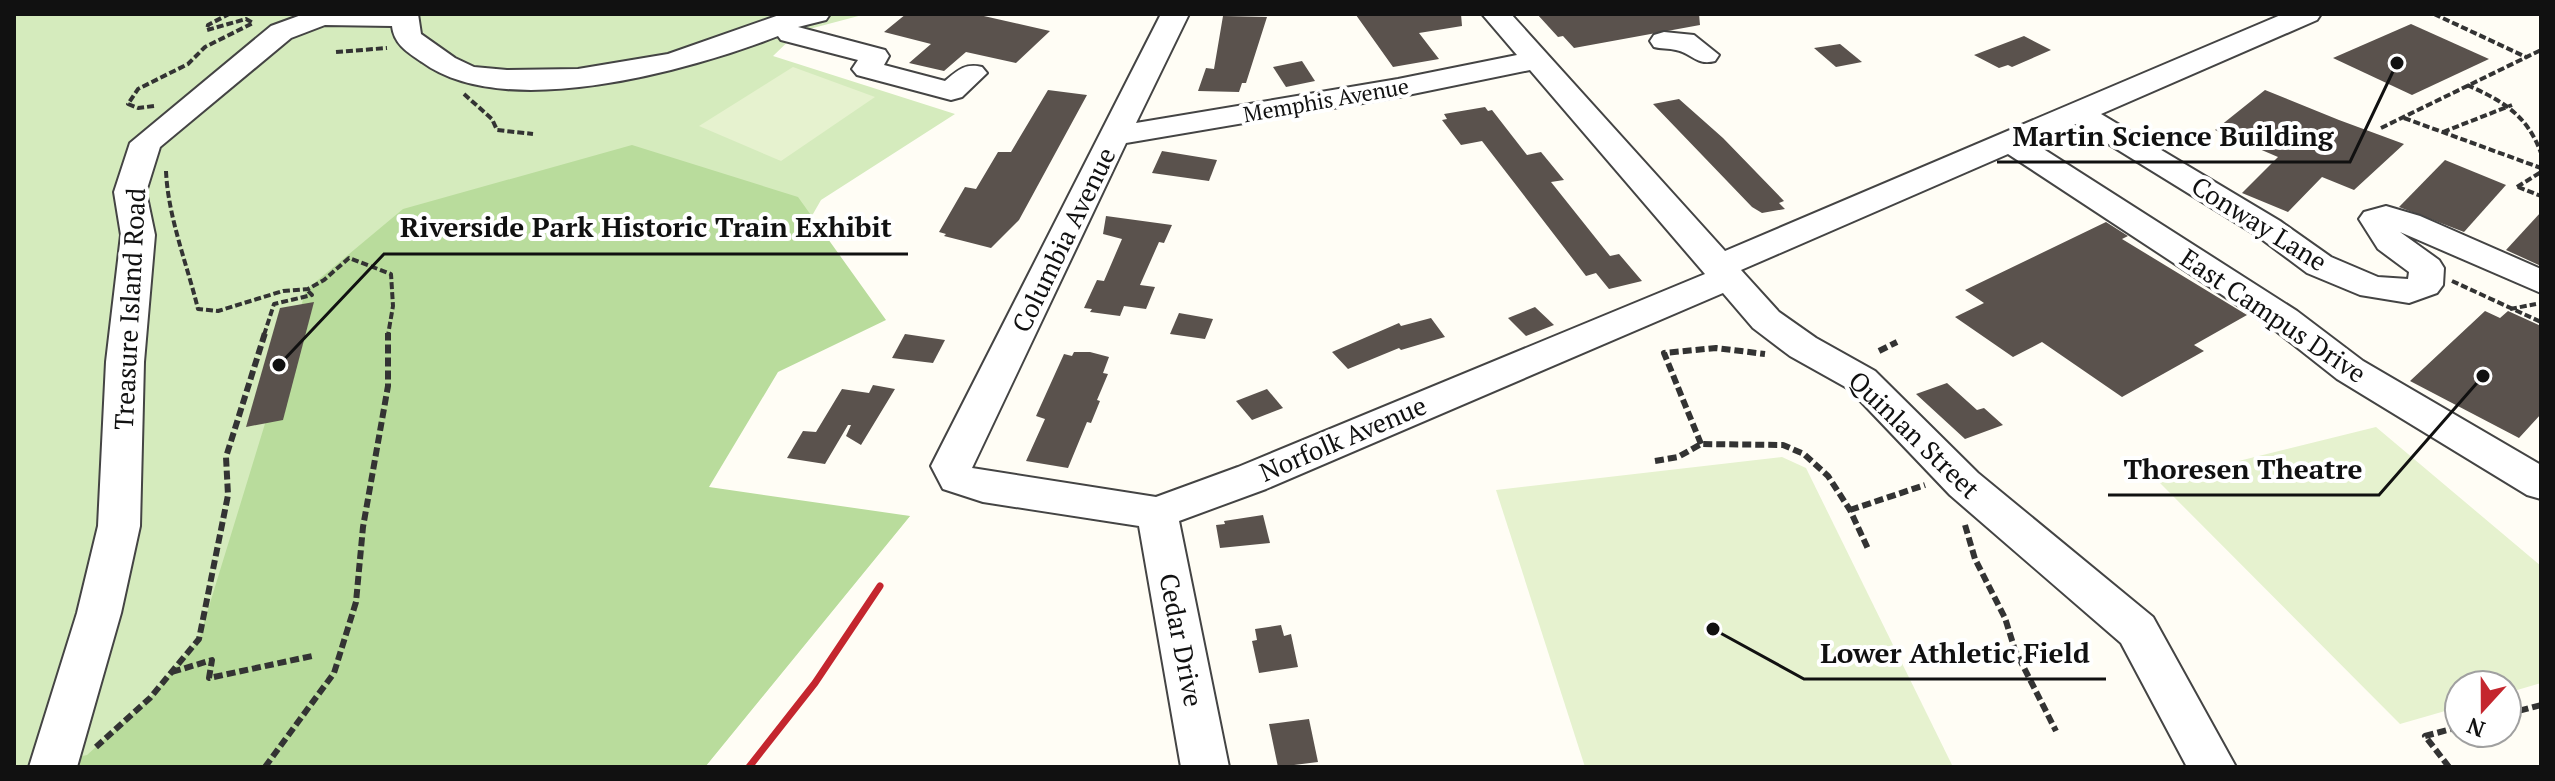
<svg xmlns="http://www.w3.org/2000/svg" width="2555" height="781" viewBox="0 0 2555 781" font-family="'PT Serif',serif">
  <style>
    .green { fill: #d5ebbd }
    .forest { fill: #b9dc9c }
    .pitch { fill: #e6f2cf }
    .building { fill: #5a524d }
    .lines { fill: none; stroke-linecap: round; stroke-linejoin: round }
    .minor-casing { stroke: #444; stroke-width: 4 }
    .path-far1 { stroke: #333; stroke-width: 4; stroke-dasharray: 7 3; stroke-linecap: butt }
    .path { stroke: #333; stroke-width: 6; stroke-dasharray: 9 4; stroke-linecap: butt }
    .minor { fill: #fff; fill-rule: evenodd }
    .rail { stroke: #c4262e; stroke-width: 7 }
    .labels { text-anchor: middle; stroke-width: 8; stroke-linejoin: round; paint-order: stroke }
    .far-street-label { font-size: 22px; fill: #111; stroke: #fff }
    .street-label { font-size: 26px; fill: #111; stroke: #fff }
    .leader { fill: none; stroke: #111; stroke-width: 3 }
    .callout-dot { fill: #111; stroke: #fff; stroke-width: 3 }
    .callout-label { font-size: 28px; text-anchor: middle; font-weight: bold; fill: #111; stroke: #fff; stroke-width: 8; stroke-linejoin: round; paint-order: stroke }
  </style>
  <rect width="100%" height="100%" fill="#fffdf5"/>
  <polygon class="green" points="14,14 866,14 798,32 773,56 955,114 821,200 646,506 910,516 705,767 14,767"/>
  <polygon class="forest" points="632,145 798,197 886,320 778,372 709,487 910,516 705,767 53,767 55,762 87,755 150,698 199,639 306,290 403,209"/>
  <g class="pitch">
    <polygon points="793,67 875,97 781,161 699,126"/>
    <polygon points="2376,427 2541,566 2541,683 2507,693 2507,685 2459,685 2459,707 2400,724 2158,481"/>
    <polygon points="1782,457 1806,468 1953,767 1585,767 1496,490"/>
  </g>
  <g class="building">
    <polygon points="906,14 975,14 1050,31 1016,63 966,52 944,71 909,63 931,44 884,32"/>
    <polygon points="1376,14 1461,14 1462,26 1419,33 1439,59 1393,67 1356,15"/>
    <polygon points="1537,14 1699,14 1700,25 1574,48 1563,36 1558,37"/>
    <polygon points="1223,16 1267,17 1246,83 1242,83 1239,92 1198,91 1206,68 1214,69"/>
    <polygon points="2411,24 2489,59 2412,95 2333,58"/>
    <polygon points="2024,36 2051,50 2012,67 2008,65 1999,68 1974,55"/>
    <polygon points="1840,44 1862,62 1836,67 1814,48"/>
    <polygon points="1302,61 1315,81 1286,87 1273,67"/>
    <polygon points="1048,90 1087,95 1019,220 991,248 944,236 946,234 939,232 965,187 976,189 998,152 1011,152"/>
    <polygon points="2265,90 2339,120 2404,144 2354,190 2322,177 2288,212 2242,193 2278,157 2215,130"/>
    <polygon points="1679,99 1723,138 1784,201 1779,203 1785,209 1762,213 1752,207 1653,104"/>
    <polygon points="1485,107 1488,111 1492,110 1527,155 1541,152 1564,180 1551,182 1610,256 1619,254 1642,281 1609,289 1596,273 1586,276 1482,141 1461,145 1442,120 1447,119 1444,114"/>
    <polygon points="1162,151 1217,160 1209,181 1152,173"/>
    <polygon points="2445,160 2506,185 2464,232 2399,207"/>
    <polygon points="2541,212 2541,266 2506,250"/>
    <polygon points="1106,216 1172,225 1164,243 1159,242 1140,285 1155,287 1146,309 1124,306 1120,316 1090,312 1092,309 1084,308 1097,280 1104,281 1122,239 1103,234"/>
    <polygon points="2106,222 2128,236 2122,239 2247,315 2194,345 2204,351 2122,397 2042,342 2013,357 1955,317 1984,303 1965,290"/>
    <polygon points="314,302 283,420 246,427 280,308"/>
    <polygon points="1535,307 1554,325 1526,336 1508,318"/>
    <polygon points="2485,311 2500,318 2508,311 2541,326 2541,414 2519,438 2410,381"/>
    <polygon points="1179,313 1213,319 1205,339 1170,334"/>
    <polygon points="1431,318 1445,337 1401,350 1399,348 1348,369 1332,352 1399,323 1401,326"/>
    <polygon points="905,334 945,340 933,363 892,358"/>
    <polygon points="1074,352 1090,352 1109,357 1103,373 1108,374 1097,400 1100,401 1091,423 1087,422 1068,468 1026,461 1045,419 1036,416 1064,354 1072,356"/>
    <polygon points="1947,383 1977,410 1984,408 2003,425 1965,439 1916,394"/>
    <polygon points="873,385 895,389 861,445 846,436 851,425 848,425 825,464 787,458 803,431 816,432 842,389 869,393"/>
    <polygon points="1267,389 1283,408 1252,420 1236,401"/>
    <polygon points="1263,515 1270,543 1220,548 1216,525 1225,524 1224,521"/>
    <polygon points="1281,625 1284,636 1291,634 1298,667 1259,673 1252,641 1257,640 1255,629"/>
    <polygon points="1309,719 1318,762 1278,767 1269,724"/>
  </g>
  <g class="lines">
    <g class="minor-casing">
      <g id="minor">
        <path d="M304,14h114l3,20 34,24 19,9 33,3 71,-1 90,-15 114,-40h48l-4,6 -28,7 87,23 4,6 -5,9 61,16c13,-11 20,-18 37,-14l5,6 -25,24 -11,3 -94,-25 -5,-6 6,-9 -77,-20 -3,-4c-88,34 -273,87 -356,26 -15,-10 -28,-18 -30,-36l-67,-1 -34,13 -131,109 -14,45 9,43 -11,127 -4,164 -19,87 -44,154h-48l48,-154 21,-87 8,-164 15,-127 -7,-43 16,-49 141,-117z"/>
        <path d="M1161,14h28l-53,109 262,-44 119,-24 -35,-41h29l214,237 558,-237h38l-4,6 -216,94 179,107 51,36 47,20 30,2 1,-7 -31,-23 -19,-30 5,-7 22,-6 34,10 121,53v24l-141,-61 39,28 5,8 -1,17 -6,8 -28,10 -49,-8 -53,-22 -51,-38 -180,-111 -42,19 263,168 66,50 178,104v34l-14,-4 -190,-116 -66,-52 -263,-173 -267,116 38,42 37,26 59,33 103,102 175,144 83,150h-49l-66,-124 -171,-148 -101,-106 -59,-33 -37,-28 -30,-35 -457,196 -87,32 50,246h-48l-42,-241 -156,-24 -40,-13 -12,-23zM1530,70l175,204 -467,193 -82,30 -184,-29 154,-325 272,-46z"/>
        <path d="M1664,32l30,3 25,20 -4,6c-19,5 -23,-8 -39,-11 -8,-2 -15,-1 -22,-3l-4,-6 4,-6z"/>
      </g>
    </g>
    <g class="path-far1">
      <polyline points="2434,14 2526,57"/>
      <polyline points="336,52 387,48"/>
      <path d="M2467,85c36,16 60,30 74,68"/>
      <polyline points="464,94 492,119 497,130 533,134"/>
      <polyline points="154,106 138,108 128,104 138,89 188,64 205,47 253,23 246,19 207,30 208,25 229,14"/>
      <polyline points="2404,118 2541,168"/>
      <polyline points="2381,128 2541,50"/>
      <polyline points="2443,132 2512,105"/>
      <path d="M166,171c2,46 21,93 32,138l20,2 65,-20 25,-2 16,-9 25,-22 42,16 2,32 -5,29"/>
      <polyline points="2517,187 2541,172"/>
      <polyline points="2518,187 2541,196"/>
      <polyline points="2452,281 2541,322"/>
      <polyline points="2510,309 2536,304"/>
      <polyline points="264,335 274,304 312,295 307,290"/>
    </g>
    <g class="path">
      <polyline points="1879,351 1897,342"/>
      <polyline points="1701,444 1664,353 1716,348 1765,354"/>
      <polyline points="1655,461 1678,457 1701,444 1783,445 1804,454 1828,476 1850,510 1869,551"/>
      <polyline points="1850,510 1925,485"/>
      <polyline points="1965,525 1975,559 2005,618 2015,650 2056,731"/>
      <polyline points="172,672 212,660 209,678 312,656"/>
      <polyline points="2507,714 2541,705"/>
      <polyline points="96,747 150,698 199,639 228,495 226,457 265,333"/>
      <polyline points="265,767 334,673 356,602 363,527 388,386 388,333"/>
      <polyline points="2449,767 2425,736 2459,727"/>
    </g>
    <use href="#minor" class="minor"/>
    <polyline class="rail" points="749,767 815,683 880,586"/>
  </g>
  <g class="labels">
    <g class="far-street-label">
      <text transform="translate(1326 100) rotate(-10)" y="8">Memphis Avenue</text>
    </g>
    <g class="street-label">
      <text transform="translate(2259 224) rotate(32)" y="9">Conway Lane</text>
      <text transform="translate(1064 240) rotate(-64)" y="9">Columbia Avenue</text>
      <text transform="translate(130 309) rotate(-87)" y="9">Treasure Island Road</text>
      <text transform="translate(2273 316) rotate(34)" y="9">East Campus Drive</text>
      <text transform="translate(1914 435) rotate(44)" y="9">Quinlan Street</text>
      <text transform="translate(1343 439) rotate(-23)" y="9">Norfolk Avenue</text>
      <text transform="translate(1181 640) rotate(79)" y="9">Cedar Drive</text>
    </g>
  </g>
  <path class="leader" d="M2397 63L2350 162H1997M279 365L384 254H908M2483 376L2379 495H2108M1713 629L1804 679H2106"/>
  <g class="callout-dot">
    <circle cx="2397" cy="63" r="8"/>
    <circle cx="279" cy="365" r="8"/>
    <circle cx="2483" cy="376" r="8"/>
    <circle cx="1713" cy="629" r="8"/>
  </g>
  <g class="callout-label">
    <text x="2173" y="146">Martin Science Building</text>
    <text x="646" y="237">Riverside Park Historic Train Exhibit</text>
    <text x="2243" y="479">Thoresen Theatre</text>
    <text x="1955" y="663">Lower Athletic Field</text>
  </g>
  <rect width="2555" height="781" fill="none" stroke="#111111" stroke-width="32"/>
  <g transform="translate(2483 709) rotate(201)"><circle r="38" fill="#ffffff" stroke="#a0a0a0" stroke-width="2"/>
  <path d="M0-6L14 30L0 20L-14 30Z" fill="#c4262e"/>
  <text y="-12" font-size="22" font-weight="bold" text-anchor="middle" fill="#111111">N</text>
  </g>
</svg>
